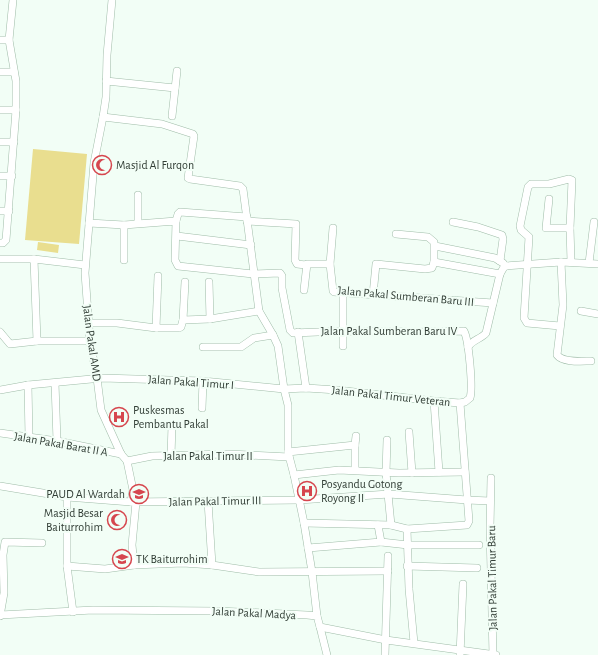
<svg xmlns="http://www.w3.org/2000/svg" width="598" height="655" viewBox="0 0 598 655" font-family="'Alegreya Sans',sans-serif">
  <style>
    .green { fill: #e9de8f }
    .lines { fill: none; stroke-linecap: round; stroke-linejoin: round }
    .minor-casing { stroke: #9fbca8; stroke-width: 8 }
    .minor { stroke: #fff; stroke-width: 7 }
    .labels { text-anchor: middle; stroke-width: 4; stroke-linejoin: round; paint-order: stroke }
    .poi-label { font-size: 12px; fill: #323e36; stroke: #f2fef6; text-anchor: start }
    .street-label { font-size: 12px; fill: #323e36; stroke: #f2fef6 }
  </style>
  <rect width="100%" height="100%" fill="#f2fef6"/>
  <g class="green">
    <polygon points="33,149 87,154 79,244 25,240"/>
    <polygon points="38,242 59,245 58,253 37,250"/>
  </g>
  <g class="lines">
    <g class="minor-casing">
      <g id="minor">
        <polyline points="112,0 107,55 106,97 103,117 94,163 85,273 90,341 97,378 101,410 121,454 127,461 133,490 131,502"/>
        <polyline points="0,40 9,40"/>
        <polyline points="0,72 14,72"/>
        <polyline points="106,81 175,88"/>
        <polyline points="0,110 16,110"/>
        <polyline points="172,116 177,71"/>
        <polyline points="103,117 162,124 193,134 194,136 188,178 190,179 240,186 243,189 259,311 273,335 278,346 284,389 288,405 288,452 294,475 304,523 312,572 317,616"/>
        <polyline points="0,142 14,142"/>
        <polyline points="0,176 12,176"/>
        <polyline points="138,195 138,223"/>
        <polyline points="549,199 546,228 570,228"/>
        <polyline points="0,211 9,211"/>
        <polyline points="176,221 178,214 180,212 247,217"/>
        <polyline points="247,221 296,224 295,260 297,264 306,265"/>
        <polyline points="453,222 478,227 502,235 503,239 500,261"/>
        <polyline points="124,225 124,260"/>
        <polyline points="333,228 330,264 333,291 334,292 493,303"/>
        <polyline points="396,234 428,237 434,242 434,262"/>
        <polyline points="177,236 251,245"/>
        <polyline points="0,243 3,243 6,240 16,110 16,81 9,40 13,0"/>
        <polyline points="435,246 495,258 503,263"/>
        <polyline points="0,259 34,259 85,265"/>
        <polyline points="34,259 37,341"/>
        <path d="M561,262l2,43 -6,50c6,8 25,6 34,6"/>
        <polyline points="589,263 594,222"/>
        <polyline points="506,266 561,262 598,264"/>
        <polyline points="209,282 210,319"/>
        <polyline points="304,290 307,264 330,264"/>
        <polyline points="373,295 376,264 425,269 432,268 434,262 500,274"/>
        <polyline points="581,311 598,314"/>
        <polyline points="183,320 185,282"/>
        <polyline points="88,323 117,323 156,328 179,328 181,327 183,320 210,319 259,311"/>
        <polyline points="560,326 527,323 524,318 529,237 521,230 520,226 528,187 531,184 549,184 569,179 572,180 570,228 571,262"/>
        <polyline points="156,328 158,276"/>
        <polyline points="0,332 10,344 37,341 90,341"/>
        <polyline points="298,332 306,388"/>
        <polyline points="343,346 343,293"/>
        <polyline points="203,347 241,347 254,338 273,335"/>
        <path d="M468,347c4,-7 13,-8 18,-14l14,-59 4,-7 2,-1"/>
        <polyline points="55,383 57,441"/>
        <polyline points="28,385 29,437"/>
        <path d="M0,390l28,-5 74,-7 101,3 81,8 22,-1 31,2 97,11 26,2 5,-1 5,-4c3,-10 -1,-57 -6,-67l-45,1 -76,-1 -50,2 -3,-3 -8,-42v-12l-2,-3 -27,1 -75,-8 -3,-6 1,-39 -52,4 -35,-2"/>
        <polyline points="434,401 439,472"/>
        <polyline points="202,408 203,381"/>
        <polyline points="409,432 412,473"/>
        <polyline points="0,433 57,441 121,454"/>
        <polyline points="387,440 386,473 391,525"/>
        <polyline points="288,452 355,445"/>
        <polyline points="171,456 172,425"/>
        <polyline points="127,461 152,456 228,454 289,457"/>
        <polyline points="355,470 355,445 356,436"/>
        <polyline points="294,475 339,470 399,473 465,472"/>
        <polyline points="491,478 490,528 493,655"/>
        <polyline points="0,486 67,497 131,502 299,500 389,494 467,500 490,501"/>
        <polyline points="67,497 67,566 73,612"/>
        <polyline points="208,501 212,565"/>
        <polyline points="304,523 391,525 407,529 467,525 469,521 460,403"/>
        <polyline points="407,529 409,589 414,643"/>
        <polyline points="381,542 408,545 479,545"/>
        <polyline points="308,548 381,542 378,525"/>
        <polyline points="134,565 132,545 136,502"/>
        <polyline points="67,566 105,569 134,565 183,563 212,565 259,572 388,571"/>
        <polyline points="407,566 477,568"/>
        <polyline points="0,615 93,610 218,611 307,615 317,616 320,627 386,640 496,655"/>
        <polyline points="0,616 4,593 3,555 5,542 42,543"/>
        <polyline points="320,627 327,655"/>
        <polyline points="385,655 388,556"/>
        <polyline points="460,655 463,584"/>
      </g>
    </g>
    <use href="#minor" class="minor"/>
  </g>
  <defs>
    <g id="mosque-ring" transform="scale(1)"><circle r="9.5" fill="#f2fef6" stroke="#d6464e" stroke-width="1.5"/><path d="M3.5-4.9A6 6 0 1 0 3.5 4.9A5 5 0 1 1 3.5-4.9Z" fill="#d6464e"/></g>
    <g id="hospital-ring" transform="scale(1)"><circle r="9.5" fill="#f2fef6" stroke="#d6464e" stroke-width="1.5"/><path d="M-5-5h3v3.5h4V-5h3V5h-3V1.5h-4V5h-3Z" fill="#d6464e"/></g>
    <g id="school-ring" transform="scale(1)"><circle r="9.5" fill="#f2fef6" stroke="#d6464e" stroke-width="1.5"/><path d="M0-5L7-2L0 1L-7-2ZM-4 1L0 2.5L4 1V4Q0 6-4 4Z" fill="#d6464e"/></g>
  </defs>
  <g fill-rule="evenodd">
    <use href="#mosque-ring" x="102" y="165"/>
    <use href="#hospital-ring" x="119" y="417"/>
    <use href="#hospital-ring" x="307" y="491"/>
    <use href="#school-ring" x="139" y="494"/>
    <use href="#mosque-ring" x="117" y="520"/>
    <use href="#school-ring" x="122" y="559"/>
  </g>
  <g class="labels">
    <g class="poi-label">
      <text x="116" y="169">Masjid Al Furqon</text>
      <text x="133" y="414">Puskesmas<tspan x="133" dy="14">Pembantu Pakal</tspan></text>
      <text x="321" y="488">Posyandu Gotong<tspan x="321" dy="14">Royong II</tspan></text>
      <text x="125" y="498" text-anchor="end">PAUD Al Wardah</text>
      <text x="103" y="517" text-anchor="end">Masjid Besar<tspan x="103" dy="14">Baiturrohim</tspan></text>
      <text x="136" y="563">TK Baiturrohim</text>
    </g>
    <g class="street-label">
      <text transform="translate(406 296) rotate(5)" y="4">Jalan Pakal Sumberan Baru III</text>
      <text x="389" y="335">Jalan Pakal Sumberan Baru IV</text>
      <text transform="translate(92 343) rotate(82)" y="4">Jalan Pakal AMD</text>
      <text transform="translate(191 382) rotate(4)" y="4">Jalan Pakal Timur I</text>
      <text transform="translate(391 396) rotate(6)" y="4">Jalan Pakal Timur Veteran</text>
      <text transform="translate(61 444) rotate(10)" y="4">Jalan Pakal Barat II A</text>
      <text x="208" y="460">Jalan Pakal Timur II</text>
      <text transform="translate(215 501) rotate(-1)" y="4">Jalan Pakal Timur III</text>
      <text transform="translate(492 578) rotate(-91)" y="4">Jalan Pakal Timur Baru</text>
      <text transform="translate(254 613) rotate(3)" y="4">Jalan Pakal Madya</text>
    </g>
  </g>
</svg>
